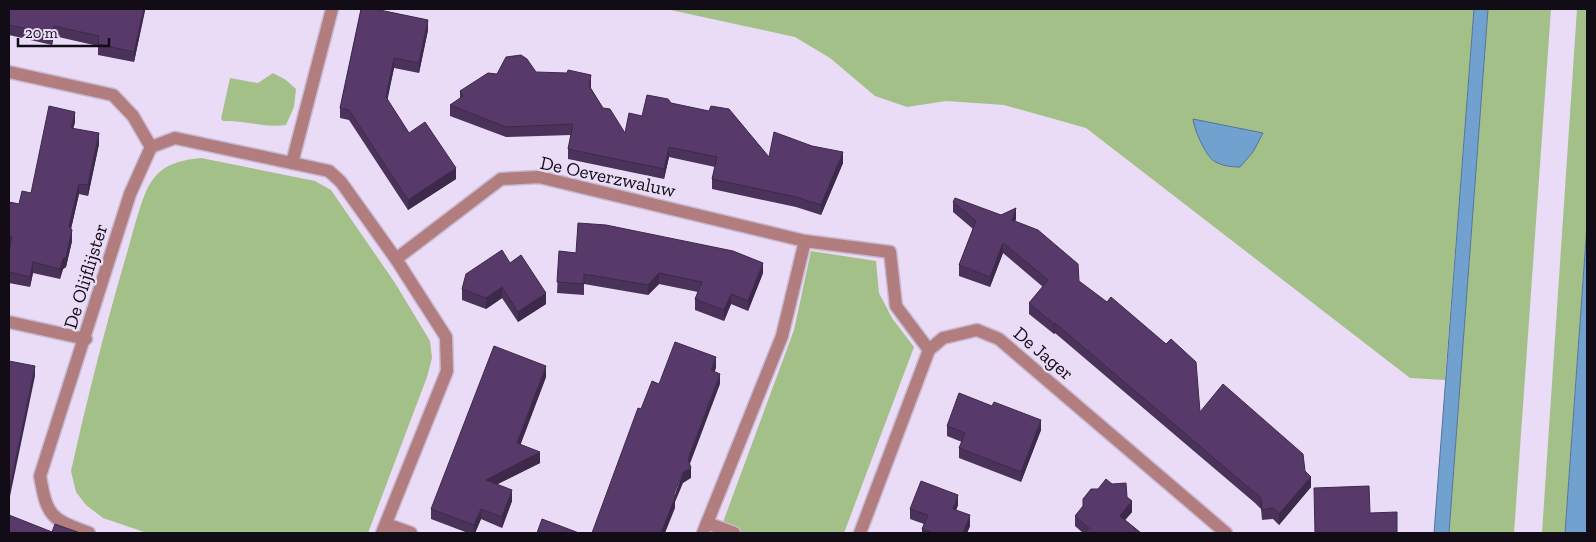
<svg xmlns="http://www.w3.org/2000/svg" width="1596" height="542" viewBox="0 0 1596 542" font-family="'Zilla Slab',serif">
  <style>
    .green { fill: #a4c089 }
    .water { fill: #71a1cf; stroke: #547497 }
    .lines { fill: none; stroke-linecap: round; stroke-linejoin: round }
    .pedestrian-casing { stroke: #c7bad2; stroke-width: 15 }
    .minor-casing { stroke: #c7bad2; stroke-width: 15 }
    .pedestrian { stroke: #b17d7f; stroke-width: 12 }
    .minor { stroke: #b17d7f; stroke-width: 12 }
    .wall { fill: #4b325a }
    .shaded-wall { fill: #3d294a }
    .building { fill: #573a69; stroke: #3d294a }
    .labels { text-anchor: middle; stroke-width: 5; stroke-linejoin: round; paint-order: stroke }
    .street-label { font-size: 19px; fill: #110c15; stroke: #eadbf6 }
  </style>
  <rect width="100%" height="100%" fill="#eadbf6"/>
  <g class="green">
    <polygon points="666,9 1474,9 1445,380 1410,378 1086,128 1004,105 946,101 907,107 875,96 830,58 795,37"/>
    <polygon points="1488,9 1551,9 1514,533 1449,533"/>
    <polygon points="1577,9 1587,9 1587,222 1565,533 1542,533"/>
    <path d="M273,73l13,7 10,9 -2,18 -8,18c-22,3 -41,-5 -63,-4l-2,-2 9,-41 28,5z"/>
    <path d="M201,158l114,23 16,9 64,93 35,58 2,17 -5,19 -59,156h-221l-44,-15 -17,-13 -10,-13 -5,-21c17,-76 36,-151 58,-225 5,-17 14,-56 25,-68 12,-15 29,-18 47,-20z"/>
    <polygon points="811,251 876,261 879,293 892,318 914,347 844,533 719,533 794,330"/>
  </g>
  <g class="water">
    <polygon points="1474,9 1488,9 1449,533 1434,533"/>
    <path d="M1193,119l70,14 -10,19 -13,15c-9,0 -18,-1 -26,-6 -9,-6 -20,-32 -21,-42z"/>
    <polygon points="1587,222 1587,533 1565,533 1586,239"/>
  </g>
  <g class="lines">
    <g class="pedestrian-casing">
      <g id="pedestrian">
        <polyline points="805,241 890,252 896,306 929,350"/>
        <polyline points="707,523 734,533"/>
      </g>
    </g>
    <g class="minor-casing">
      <g id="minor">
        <polyline points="9,72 113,95 133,116 151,147"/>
        <polyline points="292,163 332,9"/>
        <polyline points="396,259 501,179 539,177 805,241 782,336 703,533"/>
        <polyline points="9,322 86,339"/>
        <polyline points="386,524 411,533"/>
        <path d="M89,533c-38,-14 -42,-16 -49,-57l90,-282 21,-47 24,-9 154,33 12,11 55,77 50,78 1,34 -65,162"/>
        <polyline points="860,533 929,350 943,338 977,330 999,339 1226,533"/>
      </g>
    </g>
    <use href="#pedestrian" class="pedestrian"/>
    <use href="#minor" class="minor"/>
  </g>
  <g class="wall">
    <polygon points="9,9 145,9 134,62 98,55 98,46 54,36 52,45 9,35"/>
    <polygon points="361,9 428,30 419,73 394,68 387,99 409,133 456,179 408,210 349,120 340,118 340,108"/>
    <polygon points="536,72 591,85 591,88 603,108 625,133 642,116 671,103 769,157 843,163 821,215 796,207 712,189 712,179 715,167 669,157 664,179 568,159 568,149 571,135 506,137 450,116 450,105 460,99 460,91"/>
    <polygon points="75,122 73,128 99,144 88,196 79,194 71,229 72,241 66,267 63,269 60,279 33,273 30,287 9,283 9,252 10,247 9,247 9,202 19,204 31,193"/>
    <polygon points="953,202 1001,215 1016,219 1015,221 1079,281 1200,412 1305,471 1311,487 1279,525 1273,519 1262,520 1261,509 1255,503 1055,333 1054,334 1029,314 1029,303 1043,287 1003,253 990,287 959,276 959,265 973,229 953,212"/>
    <polygon points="559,251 763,273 748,311 731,304 724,321 695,310 695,299 698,292 659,284 648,295 584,284 584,295 557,293"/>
    <polygon points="510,263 546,304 518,322 502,298 486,309 462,300 462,289"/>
    <polygon points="546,377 520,445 540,463 497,484 512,501 502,528 481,519 475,533 468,533 431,519 431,509"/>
    <polygon points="992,406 1041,430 1021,482 959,458 959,448 962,442 947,436 947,426"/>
    <polygon points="1127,497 1132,512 1125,520 1141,533 1083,533 1075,526 1075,516 1083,507 1083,499"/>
    <polygon points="958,505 956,510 970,526 967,533 922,533 922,529 924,524 910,519 910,509"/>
  </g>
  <g class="shaded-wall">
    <polygon points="144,9 145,9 145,11 134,62 134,52"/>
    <polygon points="428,20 428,30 419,73 419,63"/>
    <polygon points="54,26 54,36 52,45 52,34"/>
    <polygon points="394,58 394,68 386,107 386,97"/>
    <polygon points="591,75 591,85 589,96 589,86"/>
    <polygon points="75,112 75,122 71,138 71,128"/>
    <polygon points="99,133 99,144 88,196 88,185"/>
    <polygon points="669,147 669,157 664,179 664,169"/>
    <polygon points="843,152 843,163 821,215 821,205"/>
    <polygon points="456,168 456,179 408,210 408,200"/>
    <polygon points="79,184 79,194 69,237 69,226"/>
    <polygon points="1016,208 1016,219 1012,230 1012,220"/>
    <polygon points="72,230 72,241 66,267 63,269 60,279 60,269 63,259"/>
    <polygon points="1003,243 1003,253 990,287 990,277"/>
    <polygon points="33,262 33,273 30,287 30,277"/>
    <polygon points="763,263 763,273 748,311 748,301"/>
    <polygon points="659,273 659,284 648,295 648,285"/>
    <polygon points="502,287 502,298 486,309 486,298"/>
    <polygon points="546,293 546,304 518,322 518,312"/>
    <polygon points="731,294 731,304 724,321 724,310"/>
    <polygon points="1055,323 1055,333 1054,334 1054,324"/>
    <polygon points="716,357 716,368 711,381 711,370"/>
    <polygon points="35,366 35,376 9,501 9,491"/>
    <polygon points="546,366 546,377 517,454 517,443"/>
    <polygon points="720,374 720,384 688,469 688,459"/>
    <polygon points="1041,420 1041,430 1021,482 1021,472"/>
    <polygon points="540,452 540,463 486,490 486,480"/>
    <polygon points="691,468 691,478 683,483 675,502 675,508 665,533 661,533 683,472"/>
    <polygon points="1311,477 1311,487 1279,525 1279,514"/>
    <polygon points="512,490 512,501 502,528 502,517"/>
    <polygon points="958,495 958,505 953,519 953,509"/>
    <polygon points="1132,501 1132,512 1120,526 1120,516"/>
    <polygon points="481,509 481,519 475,533 474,533 474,525"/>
    <polygon points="970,515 970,526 967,533 963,533"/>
  </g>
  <g class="building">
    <polygon points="9,9 144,9 134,52 98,44 99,36 54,26 52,34 9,25"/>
    <polygon points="361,9 375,9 428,20 419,63 394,58 386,97 409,133 425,122 456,168 408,200 349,110 340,108"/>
    <polygon points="521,55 527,59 536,72 567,73 568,70 591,75 589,86 603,108 610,109 625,133 629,113 642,116 647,95 668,99 671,103 709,111 711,106 729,109 769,157 774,132 812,146 843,152 821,205 796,197 712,179 717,157 669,147 664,169 568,149 573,124 506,127 450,105 463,96 460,91 488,73 497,74 506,57"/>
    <polygon points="49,106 75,112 71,128 99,133 88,185 79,184 69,226 72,230 66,257 63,259 60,269 33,262 30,277 9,272 9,252 12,237 9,236 9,202 19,204 22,191 31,193"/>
    <polygon points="955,198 1001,215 1016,208 1012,220 1038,230 1078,264 1079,281 1107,302 1111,297 1166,344 1171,339 1196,362 1200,412 1223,384 1303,454 1305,471 1311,477 1279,514 1273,508 1262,510 1261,498 1255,493 1055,323 1054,324 1029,303 1048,280 1003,243 990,277 959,265 976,221 953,202"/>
    <polygon points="578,223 606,225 733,251 763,263 748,301 731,294 724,310 695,299 702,282 659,273 648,285 584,274 584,284 557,282 559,251 576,253"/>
    <polygon points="502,250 510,263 521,255 546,293 518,312 502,287 486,298 462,289 466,274"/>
    <polygon points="675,342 716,357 711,370 720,374 688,459 691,468 683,472 674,494 675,498 661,533 592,533 638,408 641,409 652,381 659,384"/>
    <polygon points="494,346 546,366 517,443 540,452 486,480 512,490 502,517 481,509 474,525 431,509"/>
    <polygon points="9,361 35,366 9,491"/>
    <polygon points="959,393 992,406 994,402 1041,420 1021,472 959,448 965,433 947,426"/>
    <polygon points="1106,479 1112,484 1126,483 1127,497 1132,501 1120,516 1141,533 1084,533 1089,528 1075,516 1083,506 1083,499 1091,489 1098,489"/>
    <polygon points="921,481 958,495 953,509 970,515 963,533 933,533 922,529 928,515 910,509"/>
    <polygon points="1369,486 1370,513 1397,512 1397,533 1315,533 1314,488"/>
    <polygon points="9,515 52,532 55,524 80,533 9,533"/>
    <polygon points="542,519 579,533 537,533"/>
  </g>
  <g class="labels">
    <g class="street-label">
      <text transform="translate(608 176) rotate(12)" y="7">De Oeverzwaluw</text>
      <text transform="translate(85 276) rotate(-73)" y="7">De Olijflijster</text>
      <text transform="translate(1044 353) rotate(40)" y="7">De Jager</text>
    </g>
  </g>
  <rect width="1596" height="542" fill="none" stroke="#110c15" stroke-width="20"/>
  <path d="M18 38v8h91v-8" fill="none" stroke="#110c15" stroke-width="2.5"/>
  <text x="25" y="38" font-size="15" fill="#110c15" stroke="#eadbf6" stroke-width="4" paint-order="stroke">20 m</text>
</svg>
